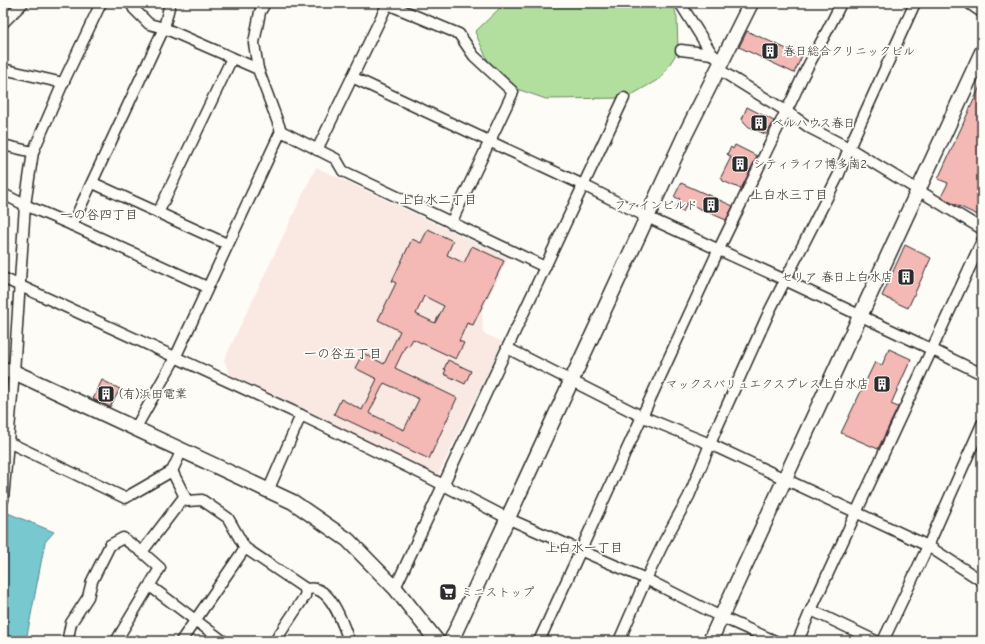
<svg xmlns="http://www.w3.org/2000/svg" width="985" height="644" viewBox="0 0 985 644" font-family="'Comic Neue','Klee One',sans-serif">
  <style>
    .built { fill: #fae8e3 }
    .green { fill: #b2df9e; stroke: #6e8564 }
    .water { fill: #77c8cf; stroke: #59898d }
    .building { fill: #f4b8b5; stroke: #2b2b2b; fill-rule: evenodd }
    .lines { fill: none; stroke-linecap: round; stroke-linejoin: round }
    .street-casing { stroke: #2b2b2b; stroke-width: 13 }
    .secondary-casing { stroke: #2b2b2b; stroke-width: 17 }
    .street { stroke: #fdfcf7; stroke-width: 10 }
    .secondary { stroke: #fdfcf7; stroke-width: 14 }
    .labels { text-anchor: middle; stroke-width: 3.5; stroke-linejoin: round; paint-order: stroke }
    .poi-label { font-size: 12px; fill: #2b2b2b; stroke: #fdfcf7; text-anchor: start }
    .neighbourhood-label { font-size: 13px; fill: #2b2b2b; stroke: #fdfcf7 }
  </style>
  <rect width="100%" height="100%" fill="#fdfcf7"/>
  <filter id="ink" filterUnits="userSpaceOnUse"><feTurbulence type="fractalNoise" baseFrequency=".025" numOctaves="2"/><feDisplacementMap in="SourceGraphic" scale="8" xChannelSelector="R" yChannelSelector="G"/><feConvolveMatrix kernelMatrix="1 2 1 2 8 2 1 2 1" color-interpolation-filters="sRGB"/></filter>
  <g filter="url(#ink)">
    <polygon class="built" points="316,167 508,258 482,311 483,333 503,342 438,475 231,377 224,360"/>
    <polygon class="green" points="505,3 673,3 677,18 678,51 661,78 626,98 546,99 517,89 491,68 475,32"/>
    <polygon class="water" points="3,511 54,532 45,542 26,641 3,641"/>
    <g class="building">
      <polygon points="747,31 802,56 794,73 739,47"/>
      <polygon points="982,82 982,217 952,203 941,197 948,183 938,179"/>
      <polygon points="747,107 774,121 767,134 765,134 749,127 744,122 742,119"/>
      <polygon points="735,145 757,156 741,189 723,181 721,177 731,157 727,154 731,147 733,149"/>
      <polygon points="681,183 733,206 726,220 687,203 683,212 675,208 680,199 674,197"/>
      <path d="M428,229l25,12 -6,14 17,8 8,-17 32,15 -31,64 -6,-2 -8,18 5,2 -8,16 -43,-20 -4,7 -3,-1 -11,23 62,30 -28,61 -95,-45 7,-15 21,11 15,-31 -22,-11 8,-15 21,11 16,-33 -22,-11 18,-37 -4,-2 20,-42 9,4zM424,296l20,10 -9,17 -19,-9zM384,383l35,16 -15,31 -35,-17z"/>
      <polygon points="905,245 931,258 908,308 882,296"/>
      <polygon points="889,349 911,359 891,404 898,407 878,449 841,433 875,362 882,365"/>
      <polygon points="448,360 471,371 465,384 444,374 446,370 444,369"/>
      <polygon points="102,380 120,389 110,407 93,399"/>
    </g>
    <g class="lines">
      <g class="street-casing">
        <g id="street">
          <polyline points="131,3 134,9 149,24 164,28 258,69 281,131"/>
          <polyline points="385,3 459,34 474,56 513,92 451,223"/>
          <polyline points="680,3 712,54 722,62"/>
          <polyline points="915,3 849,148 982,229"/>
          <polyline points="3,23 23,3"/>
          <polyline points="681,50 712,54"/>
          <polyline points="3,69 63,83"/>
          <polyline points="258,69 254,43 260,12 265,3"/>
          <polyline points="352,77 583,185 647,217 785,280 931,349 982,374"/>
          <polyline points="3,145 33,152"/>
          <polyline points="317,150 388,3"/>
          <polyline points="93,183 227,244"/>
          <polyline points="3,194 25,205 33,152 63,83 101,3"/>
          <polyline points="158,213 232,58"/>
          <polyline points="72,225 164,28 170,3"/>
          <polyline points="3,278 301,415 424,475 509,519 646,579 721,617 775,641"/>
          <polyline points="507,348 641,416 710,444 928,546 982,581"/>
          <polyline points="135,429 175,358 281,131 336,159 343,171 545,267"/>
          <polyline points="8,442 125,498 172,471 182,450"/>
          <path d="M172,471l15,30 15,-1 26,18 17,30 61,41c3,0 7,-1 9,0 18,3 29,38 34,52"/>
          <polyline points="268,491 301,415"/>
          <polyline points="3,500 14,372 25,205 72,225 207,287"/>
          <polyline points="150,586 223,641"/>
          <polyline points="395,588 624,98"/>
          <polyline points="811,610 876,641"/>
          <polyline points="70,641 68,638 71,623 88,597 92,581 110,545 123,538 142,552"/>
          <polyline points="116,641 160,568 142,552 184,497"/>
          <polyline points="181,641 245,548"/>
          <polyline points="275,641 305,596 306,589"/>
          <path d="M539,641l179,-390 68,-140c8,-13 12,-26 19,-39 12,-23 25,-45 36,-69"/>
          <polyline points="619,641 646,579 665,540 689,496 715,432 770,310 839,174 849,148 810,128 786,111 718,69"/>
          <polyline points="798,641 811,610 982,241"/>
          <polyline points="883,641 928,546 982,424"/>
        </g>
      </g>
      <g class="secondary-casing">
        <g id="secondary">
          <polyline points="972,3 982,10"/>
          <polyline points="3,369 14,372 293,502 348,540 395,588 437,641"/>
          <polyline points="451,641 685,135 751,3"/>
          <polyline points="710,641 982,52"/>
        </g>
      </g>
      <use href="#street" class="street"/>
      <use href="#secondary" class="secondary"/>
    </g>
  </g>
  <defs>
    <g id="building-square" transform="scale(0.9)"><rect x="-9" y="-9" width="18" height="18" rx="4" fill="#2b2b2b" stroke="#fdfcf7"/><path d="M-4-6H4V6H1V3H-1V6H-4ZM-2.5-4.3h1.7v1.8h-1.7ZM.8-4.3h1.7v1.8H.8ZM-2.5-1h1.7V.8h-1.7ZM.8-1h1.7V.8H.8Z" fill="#fff"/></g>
    <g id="supermarket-square" transform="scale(0.9)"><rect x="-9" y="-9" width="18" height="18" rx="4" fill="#2b2b2b" stroke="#fdfcf7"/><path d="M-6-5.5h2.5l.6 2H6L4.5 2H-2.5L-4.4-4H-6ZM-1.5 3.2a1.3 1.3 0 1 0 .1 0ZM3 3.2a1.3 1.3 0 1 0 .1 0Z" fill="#fff"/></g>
  </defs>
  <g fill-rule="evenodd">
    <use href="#building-square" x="770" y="51"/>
    <use href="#building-square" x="759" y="123"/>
    <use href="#building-square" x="740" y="164"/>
    <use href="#building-square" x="711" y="205"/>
    <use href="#building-square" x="906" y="277"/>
    <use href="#building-square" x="882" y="384"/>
    <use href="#building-square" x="106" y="394"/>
    <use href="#supermarket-square" x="448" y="592"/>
  </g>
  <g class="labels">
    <g class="poi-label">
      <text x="783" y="55">春日総合クリニックビル</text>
      <text x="772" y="127">ベルハウス春日</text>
      <text x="753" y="168">シティライフ博多南2</text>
      <text x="698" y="209" text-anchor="end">ファインビルド</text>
      <text x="893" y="281" text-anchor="end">セリア 春日上白水店</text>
      <text x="869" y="388" text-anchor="end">マックスバリュエクスプレス上白水店</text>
      <text x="119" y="398">(有)浜田電業</text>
      <text x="461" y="596">ミニストップ</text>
    </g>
    <g class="neighbourhood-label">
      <text x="789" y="199">上白水三丁目</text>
      <text x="438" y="204">上白水二丁目</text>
      <text x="99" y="219">一の谷四丁目</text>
      <text x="343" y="358">一の谷五丁目</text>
      <text x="584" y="552">上白水一丁目</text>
    </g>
  </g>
  <rect width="985" height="644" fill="none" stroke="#fdfcf7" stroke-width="16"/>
  <rect x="8" y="8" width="969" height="628" fill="none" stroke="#2b2b2b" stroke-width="1.5" filter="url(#ink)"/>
</svg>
